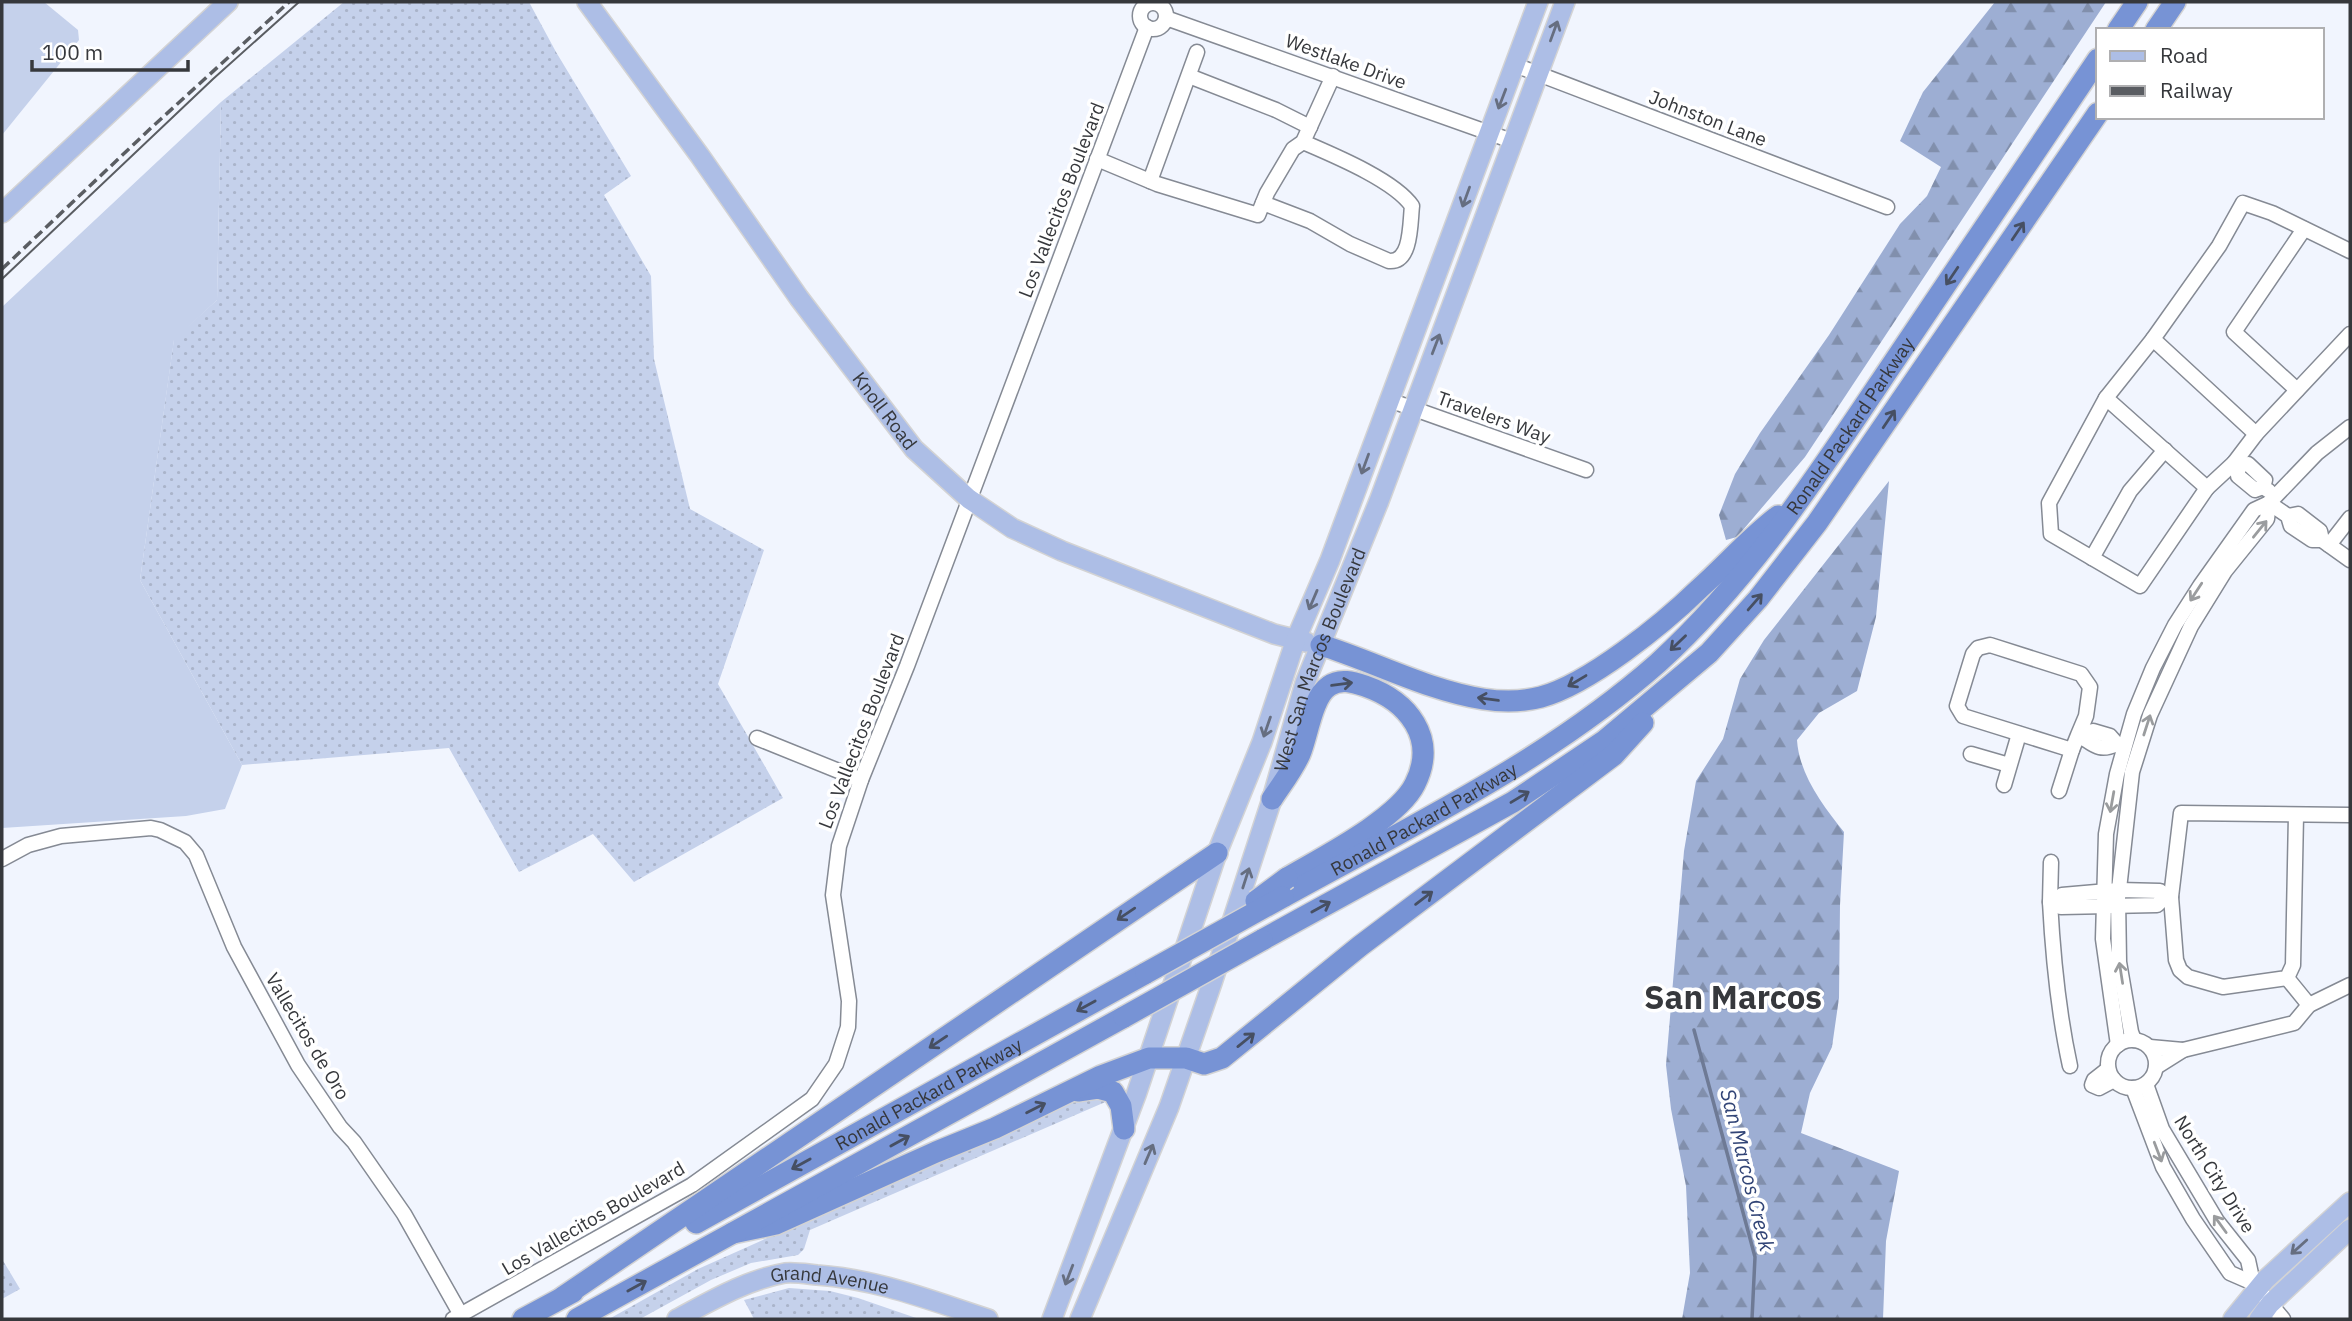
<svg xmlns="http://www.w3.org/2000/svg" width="2352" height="1321" viewBox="0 0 2352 1321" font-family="'IBM Plex Sans',sans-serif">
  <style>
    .grass { fill: url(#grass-dots) }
    .forest { fill: url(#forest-firs) }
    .pitch { fill: #c5d1eb }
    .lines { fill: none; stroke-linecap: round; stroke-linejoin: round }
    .stream { stroke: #6e7a95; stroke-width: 3.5 }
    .minor-casing { stroke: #858a94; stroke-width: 17 }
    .major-casing { stroke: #d3d3d4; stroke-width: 22 }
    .highway-casing { stroke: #d3d3d4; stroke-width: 24 }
    .minor { stroke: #fff; stroke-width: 14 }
    .major { stroke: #adbee6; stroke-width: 19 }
    .highway { stroke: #7793d5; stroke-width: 21 }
    .tram { stroke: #5a5d62; stroke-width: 2 }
    .rail { stroke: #5a5d62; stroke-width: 3.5; stroke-dasharray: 10 5; stroke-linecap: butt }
    .highway-bridge-casing { stroke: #d3d3d4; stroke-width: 24; stroke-linecap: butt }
    .highway-bridge { stroke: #7793d5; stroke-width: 21 }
    .oneway { stroke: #666e80 }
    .oneway2 { stroke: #464f62 }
    .oneway3 { stroke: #9a9c9e }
    .labels { text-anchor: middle; stroke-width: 7; stroke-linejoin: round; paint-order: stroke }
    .street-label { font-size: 19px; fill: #36383c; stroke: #fff }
    .water-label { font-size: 21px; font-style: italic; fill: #314476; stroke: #fff }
    .town-label { font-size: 33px; font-weight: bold; fill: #36383c; stroke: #fff }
  </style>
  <defs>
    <pattern id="grass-dots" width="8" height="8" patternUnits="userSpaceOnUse" patternTransform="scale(1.75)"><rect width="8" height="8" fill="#c5d1eb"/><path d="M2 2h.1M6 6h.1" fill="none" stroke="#aab4ca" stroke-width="1.8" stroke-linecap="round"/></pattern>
    <pattern id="forest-firs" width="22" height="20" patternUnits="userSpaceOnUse" patternTransform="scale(1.75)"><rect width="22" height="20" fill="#9daed3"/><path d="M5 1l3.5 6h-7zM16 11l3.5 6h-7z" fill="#818fac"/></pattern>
  </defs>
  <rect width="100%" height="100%" fill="#f1f5fe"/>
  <g class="grass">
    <polygon points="344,2 529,2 556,52 631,176 604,195 651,276 654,359 690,509 764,550 718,684 783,798 634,882 593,834 519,872 449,748 242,765 140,580 174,339 217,300 221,102"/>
    <polygon points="1096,1093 1110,1100 810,1230 804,1249 798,1255 751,1263 711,1280 640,1319 609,1319 698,1269 1077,1099"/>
    <polygon points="2,1259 20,1289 2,1299"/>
    <polygon points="789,1288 830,1291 858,1298 919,1319 754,1319 744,1300"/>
  </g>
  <g class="forest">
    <polygon points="1995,2 2106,2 1805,457 1737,537 1726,540 1719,515 1735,474 1760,433 1829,335 1900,224 1927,196 1941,167 1900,141 1923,92"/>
    <path d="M1889,481l-13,136 -19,74 -38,22 -22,27c2,34 26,66 47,92l-4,73 -1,93 -7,49 -22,46 -9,40 98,38 -13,70 -3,78h-201l8,-46 -4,-87 -15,-77 -5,-44 18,-214 12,-70 27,-42 17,-60 24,-39z"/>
  </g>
  <g class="pitch">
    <polygon points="2,2 44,2 78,30 79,40 2,135"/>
    <polygon points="221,102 217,300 174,340 140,580 242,765 225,809 186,816 2,828 2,307"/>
  </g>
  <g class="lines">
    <polyline class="stream" points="1694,1030 1755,1257 1752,1319"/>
    <g class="minor-casing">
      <g id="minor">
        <circle cx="1153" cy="16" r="13"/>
        <polyline points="1166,18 1512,141"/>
        <polyline points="1515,65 1887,207"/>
        <polyline points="1189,76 1276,110 1310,127"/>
        <polyline points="1097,159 1157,184 1258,215 1267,193 1293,149 1303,142 1333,76"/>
        <polyline points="1150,181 1197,52"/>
        <path d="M1263,203l47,18 40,23 39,17c23,2 21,-39 23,-55 -18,-26 -79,-51 -109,-64"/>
        <polyline points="2153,339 2106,398 2207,488 2234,463"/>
        <polyline points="2297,390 2234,332 2304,229"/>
        <polyline points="2106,398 2049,503 2051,534 2140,586 2207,488"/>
        <polyline points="1389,400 1586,470"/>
        <polyline points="2256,434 2153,339 2219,246 2243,203 2272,213 2350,251"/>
        <polyline points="2238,466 2248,464 2265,480 2263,487 2269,491"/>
        <polyline points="2263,487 2255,490 2238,476 2238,466 2234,463 2256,434 2350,334"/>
        <polyline points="2269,503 2288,516 2291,526 2312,540 2322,540 2350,560"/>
        <polyline points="2288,516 2298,514 2320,531 2322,540"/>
        <polyline points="2329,545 2350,518"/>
        <polyline points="2092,558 2130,491 2165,450"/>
        <path d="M2078,735l-6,15 -109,-34 -6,-10 16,-52 5,-6 12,-3 91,29 9,13 -4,29 -8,19c15,8 19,18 39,9"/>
        <polyline points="2081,736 2093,731 2110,736 2117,744 2123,745"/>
        <polyline points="757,738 861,780"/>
        <polyline points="1971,754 2009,765"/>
        <polyline points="2004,785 2019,734"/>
        <polyline points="2059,791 2072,750"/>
        <polyline points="2,859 28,845 61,836 151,828 160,830 185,842 196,855 234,947 298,1065 340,1127 354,1142 404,1214 461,1315"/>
        <polyline points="2051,862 2050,902 2055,902 2061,907 2157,905 2165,897 2171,897 2181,813 2350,815"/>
        <polyline points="2171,897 2176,960 2180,970 2188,977 2223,987 2287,978 2293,965 2296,815"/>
        <path d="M2050,902c3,56 8,109 20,164"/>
        <polyline points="2055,902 2062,895 2119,890 2160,891 2165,897"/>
        <polyline points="2287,978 2309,1005"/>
        <polyline points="2134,1040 2131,1032 2119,962 2118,898 2132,772 2150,715 2191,626 2225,571 2267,519 2269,503"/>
        <circle cx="2132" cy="1064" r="24"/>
        <polyline points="2118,1045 2103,939 2106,834 2117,774 2134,714 2153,668 2175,625 2200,586 2254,510 2269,503 2317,453 2350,427"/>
        <polyline points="2150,1047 2183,1050 2156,1067"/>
        <polyline points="2183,1050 2294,1023 2309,1005 2350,985"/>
        <polyline points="2108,1069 2094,1080 2092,1085 2099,1088 2114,1080"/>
        <polyline points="2146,1084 2162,1129 2217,1221 2248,1260 2253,1283"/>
        <polyline points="2133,1088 2163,1167 2193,1219 2230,1273 2253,1283 2283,1319"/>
        <polyline points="453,1319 692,1185 812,1099 836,1064 848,1027 849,1001 833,895 839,846 861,780 907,666 1147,27"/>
      </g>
    </g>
    <g class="major-casing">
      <g id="major">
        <path id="s1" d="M587,2l113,154 99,142 115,151 55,50 43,29 50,23 212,83 32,8"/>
        <polyline points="2,213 228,2"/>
        <path id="s2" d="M677,1319c34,-18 69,-39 108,-46 10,-1 22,1 32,2 60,4 115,26 171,44"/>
        <polyline points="1052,1319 1136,1095 1217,853 1262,742 1296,639 1330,560 1538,2"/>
        <path id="s3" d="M1080,1319l89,-212 43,-124 60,-184 33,-116 74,-182 186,-499"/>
        <polyline points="2233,1319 2265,1280 2350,1202"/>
        <polyline points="2259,1319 2270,1304 2350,1229"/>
      </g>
    </g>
    <g class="highway-casing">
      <g id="highway">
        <polyline points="2118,30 2137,2"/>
        <polyline points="2156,30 2175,2"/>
        <path d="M1321,645c54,17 106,45 162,54 19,3 39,3 58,-2 48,-13 122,-73 158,-108 27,-24 50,-51 79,-73"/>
        <path d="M1272,799c9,-14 21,-29 28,-45 8,-19 12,-57 29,-68 11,-8 24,-4 36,0 43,15 73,52 50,98 -17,35 -94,74 -128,94"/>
        <path id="s4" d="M1283,897c128,-71 264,-136 375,-234 92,-84 160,-188 229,-291 70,-104 141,-209 211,-313"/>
        <polyline points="1262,940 1513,802 1604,741 1709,653 1758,599 1817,523 2098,113"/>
        <polyline points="1078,1091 1098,1088 1113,1092 1121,1106 1124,1129"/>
        <path id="s5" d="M696,1223l450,-250"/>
        <polyline points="733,1233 776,1224 936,1152 995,1128 1101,1076 1149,1058 1186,1058 1204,1064 1222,1058 1360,946 1614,755 1643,723"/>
        <polyline points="563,1297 1217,853"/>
        <polyline points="523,1319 573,1292"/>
        <polyline points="577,1319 1124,1017"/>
      </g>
    </g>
    <use href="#minor" class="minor"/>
    <use href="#major" class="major"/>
    <use href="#highway" class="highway"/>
    <polyline class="tram" points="2,279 213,79 299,2"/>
    <polyline class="rail" points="2,269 151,128 289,2"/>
    <g class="highway-bridge-casing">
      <g id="highway-bridge">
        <polyline points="1256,901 1287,878"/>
        <polyline points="1146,973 1283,897"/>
        <polyline points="1124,1017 1262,940"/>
      </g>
    </g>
    <use href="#highway-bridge" class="highway-bridge"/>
  </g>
  <defs><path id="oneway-shaft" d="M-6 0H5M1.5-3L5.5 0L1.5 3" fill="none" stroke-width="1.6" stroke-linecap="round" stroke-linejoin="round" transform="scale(1.75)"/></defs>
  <g class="oneway">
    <use href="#oneway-shaft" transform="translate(1554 31) rotate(-70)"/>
    <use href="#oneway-shaft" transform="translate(1502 99) rotate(111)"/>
    <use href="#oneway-shaft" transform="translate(1466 197) rotate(110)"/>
    <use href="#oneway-shaft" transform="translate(1436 344) rotate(-69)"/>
    <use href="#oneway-shaft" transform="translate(1365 464) rotate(110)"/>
    <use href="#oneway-shaft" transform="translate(1313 600) rotate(113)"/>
    <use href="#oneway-shaft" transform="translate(1267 727) rotate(109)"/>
    <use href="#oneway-shaft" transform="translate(1246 878) rotate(-72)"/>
    <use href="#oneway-shaft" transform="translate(1149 1154) rotate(-67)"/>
    <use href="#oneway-shaft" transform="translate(2299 1247) rotate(138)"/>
    <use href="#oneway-shaft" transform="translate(1069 1275) rotate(111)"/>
  </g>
  <g class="oneway2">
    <use href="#oneway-shaft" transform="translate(2018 231) rotate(-56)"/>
    <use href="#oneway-shaft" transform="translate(1952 276) rotate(124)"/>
    <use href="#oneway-shaft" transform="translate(1889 419) rotate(-56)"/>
    <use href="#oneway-shaft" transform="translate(1755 602) rotate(-49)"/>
    <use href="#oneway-shaft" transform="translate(1678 643) rotate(136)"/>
    <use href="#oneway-shaft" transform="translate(1577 681) rotate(149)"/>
    <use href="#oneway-shaft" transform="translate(1342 684) rotate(-8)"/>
    <use href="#oneway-shaft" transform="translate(1488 699) rotate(-172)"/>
    <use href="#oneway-shaft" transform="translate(1520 797) rotate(-31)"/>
    <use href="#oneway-shaft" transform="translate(1424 898) rotate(-37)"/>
    <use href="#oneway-shaft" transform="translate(1321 907) rotate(-29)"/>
    <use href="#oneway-shaft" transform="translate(1126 914) rotate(146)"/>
    <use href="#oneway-shaft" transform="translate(1086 1006) rotate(151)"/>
    <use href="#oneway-shaft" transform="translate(1246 1040) rotate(-39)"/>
    <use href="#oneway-shaft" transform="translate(938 1042) rotate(146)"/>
    <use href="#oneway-shaft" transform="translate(1036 1108) rotate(-27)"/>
    <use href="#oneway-shaft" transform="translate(900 1141) rotate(-29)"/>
    <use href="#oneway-shaft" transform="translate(801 1164) rotate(151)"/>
    <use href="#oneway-shaft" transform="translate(637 1286) rotate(-29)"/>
  </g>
  <g class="oneway3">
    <use href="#oneway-shaft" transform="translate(2260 529) rotate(-51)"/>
    <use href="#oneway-shaft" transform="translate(2196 592) rotate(123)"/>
    <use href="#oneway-shaft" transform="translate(2147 725) rotate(-72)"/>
    <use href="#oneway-shaft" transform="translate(2112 802) rotate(100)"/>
    <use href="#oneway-shaft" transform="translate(2121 973) rotate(-99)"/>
    <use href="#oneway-shaft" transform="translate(2158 1152) rotate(69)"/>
    <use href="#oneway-shaft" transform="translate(2220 1224) rotate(-126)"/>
  </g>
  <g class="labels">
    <g class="street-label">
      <text transform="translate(1346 61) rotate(20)" y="7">Westlake Drive</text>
      <text transform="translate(1708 118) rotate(21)" y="7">Johnston Lane</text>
      <text transform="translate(1061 200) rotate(-69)" y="7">Los Vallecitos Boulevard</text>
      <text dy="7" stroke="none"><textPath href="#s1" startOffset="506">Knoll Road</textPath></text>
      <text transform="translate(1494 417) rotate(20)" y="7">Travelers Way</text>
      <text dy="7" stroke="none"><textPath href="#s4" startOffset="749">Ronald Packard Parkway</textPath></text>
      <text dy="7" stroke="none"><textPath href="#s3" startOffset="702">West San Marcos Boulevard</textPath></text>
      <text transform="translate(861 731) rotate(-69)" y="7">Los Vallecitos Boulevard</text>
      <text dy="7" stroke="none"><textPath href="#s4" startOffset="161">Ronald Packard Parkway</textPath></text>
      <text transform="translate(308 1036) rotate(59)" y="7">Vallecitos de Oro</text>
      <text dy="7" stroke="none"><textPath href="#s5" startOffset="266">Ronald Packard Parkway</textPath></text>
      <text transform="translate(2215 1174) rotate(58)" y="7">North City Drive</text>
      <text transform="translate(593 1218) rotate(-30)" y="7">Los Vallecitos Boulevard</text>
      <text dy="7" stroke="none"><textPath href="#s2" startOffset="163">Grand Avenue</textPath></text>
    </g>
    <g class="water-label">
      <text transform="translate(1747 1170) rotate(76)" y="7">San Marcos Creek</text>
    </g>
    <g class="town-label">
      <text x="1733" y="1009">San Marcos</text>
    </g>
  </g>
  <rect width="2352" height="1321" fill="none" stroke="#36383c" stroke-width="7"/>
  <rect x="2096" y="28" width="228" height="91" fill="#ffffff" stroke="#afafb1" stroke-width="2"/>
  <rect x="2110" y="51" width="35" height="10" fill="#adbee6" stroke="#afafb1" stroke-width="2"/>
  <text x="2160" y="63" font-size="21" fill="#36383c">Road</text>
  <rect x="2110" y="86" width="35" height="10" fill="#5a5d62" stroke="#afafb1" stroke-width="2"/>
  <text x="2160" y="98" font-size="21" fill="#36383c">Railway</text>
  <path d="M32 60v10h156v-10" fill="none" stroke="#36383c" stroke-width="3.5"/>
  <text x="42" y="60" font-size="21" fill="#36383c" stroke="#ffffff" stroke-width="5" paint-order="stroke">100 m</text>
</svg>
